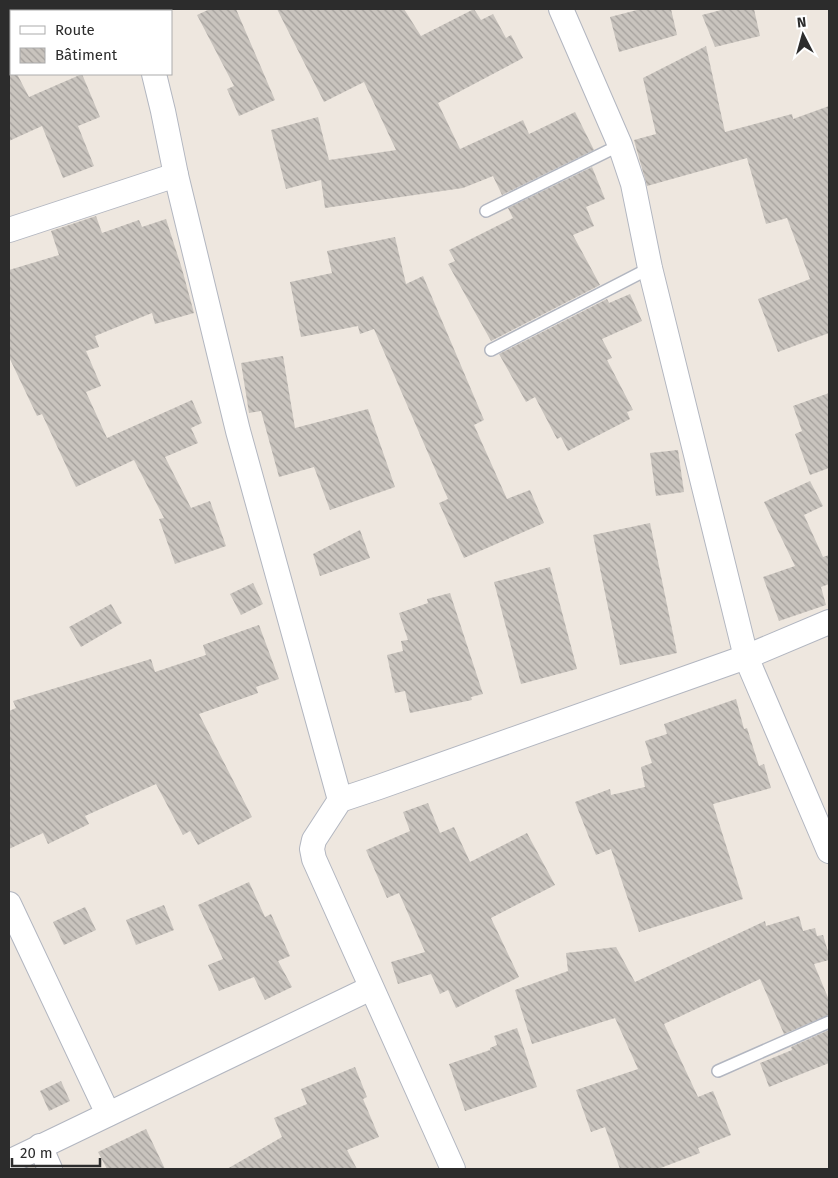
<svg xmlns="http://www.w3.org/2000/svg" width="838" height="1178" viewBox="0 0 838 1178" font-family="'Fira Sans',sans-serif">
  <style>
    .building { fill: url(#building-back-hatch) }
    .lines { fill: none; stroke-linecap: round; stroke-linejoin: round }
    .lane-casing { stroke: #b2b6c0; stroke-width: 14 }
    .street-casing { stroke: #b2b6c0; stroke-width: 26 }
    .lane { stroke: #fff; stroke-width: 11 }
    .street { stroke: #fff; stroke-width: 24 }
  </style>
  <defs>
    <pattern id="building-back-hatch" width="6" height="6" patternUnits="userSpaceOnUse" patternTransform="scale(1.25)"><rect width="6" height="6" fill="#c9c4be"/><path d="M-1 5l2 2M0 0l6 6M5-1l2 2" fill="none" stroke="#a39f9b"/></pattern>
  </defs>
  <rect width="100%" height="100%" fill="#eee7df"/>
  <g class="building">
    <polygon points="210,9 236,9 275,100 239,116 227,89 234,86 197,15"/>
    <polygon points="277,9 404,9 421,36 474,9 481,20 493,14 506,38 511,35 523,58 438,103 460,149 523,120 529,134 575,112 594,150 502,195 493,176 463,188 325,208 321,180 286,189 271,130 318,117 329,160 396,150 364,82 324,102"/>
    <polygon points="641,9 671,9 677,35 619,52 610,17"/>
    <polygon points="725,9 754,9 760,36 715,47 702,15"/>
    <polygon points="706,46 725,132 792,114 793,119 829,106 829,333 778,352 758,299 810,279 787,218 766,224 747,158 647,186 634,140 656,134 643,78"/>
    <polygon points="9,57 11,62 11,74 17,74 29,97 82,74 100,117 78,126 94,166 63,178 42,126 9,141"/>
    <polygon points="592,167 605,199 586,207 594,226 573,235 600,285 491,341 448,264 455,261 449,250 513,218 508,208"/>
    <polygon points="96,216 102,233 139,220 142,227 166,219 182,269 194,313 155,324 152,313 95,336 99,347 86,351 101,386 86,392 107,438 192,400 202,423 191,428 198,443 165,457 191,508 210,501 226,546 175,564 159,519 164,518 134,460 76,487 42,414 37,416 9,357 9,270 59,255 51,231"/>
    <polygon points="395,237 406,284 423,276 484,420 474,425 507,499 530,490 544,523 464,558 439,503 448,499 374,329 360,334 358,326 301,337 290,282 332,273 327,251"/>
    <polygon points="630,294 642,321 602,339 612,358 607,360 633,410 627,412 630,419 568,451 561,437 557,439 535,397 526,402 499,354 607,299 609,303"/>
    <polygon points="283,356 295,428 368,409 395,487 330,510 314,467 279,477 261,411 249,413 241,363"/>
    <polygon points="829,393 829,468 810,475 795,434 802,431 793,406"/>
    <polygon points="678,450 684,492 656,496 650,453"/>
    <polygon points="810,481 823,506 804,515 823,557 829,555 829,584 821,587 826,605 779,621 763,577 795,566 764,502"/>
    <polygon points="650,523 677,653 620,665 593,535"/>
    <polygon points="360,530 370,558 320,576 313,554"/>
    <polygon points="550,567 577,669 521,684 494,582"/>
    <polygon points="253,583 263,604 241,615 230,594"/>
    <polygon points="450,593 483,694 471,697 472,700 410,713 405,691 395,693 387,655 403,651 401,641 408,640 399,613 428,603 427,599"/>
    <polygon points="111,604 122,623 81,647 69,627"/>
    <polygon points="259,625 279,679 256,687 258,693 199,714 252,817 198,845 190,831 183,835 156,784 85,816 89,824 48,844 43,833 9,849 9,711 16,708 13,701 151,659 155,672 206,655 203,645"/>
    <polygon points="736,699 744,729 747,728 759,766 764,764 771,788 713,804 743,899 639,932 611,849 596,855 575,802 610,789 611,795 645,787 641,767 652,763 645,741 667,734 664,724"/>
    <polygon points="428,803 440,833 454,827 470,862 527,833 555,885 491,918 519,977 456,1008 448,990 440,994 431,974 398,984 391,962 425,952 399,893 387,898 366,850 410,831 403,812"/>
    <polygon points="249,882 265,917 271,914 290,956 278,961 292,987 265,1000 254,977 219,991 208,965 223,959 198,905"/>
    <polygon points="164,905 174,930 136,945 126,920"/>
    <polygon points="85,907 96,930 64,945 53,922"/>
    <polygon points="799,916 803,931 815,928 817,936 823,935 829,955 829,960 814,964 829,1000 829,1015 784,1034 760,979 664,1024 698,1097 713,1091 731,1135 698,1148 700,1153 658,1169 620,1169 605,1127 591,1132 576,1090 638,1069 615,1018 532,1044 515,990 568,971 566,953 616,947 635,982 765,921 766,926"/>
    <polygon points="517,1028 537,1087 465,1111 449,1064 490,1050 490,1048 497,1045 494,1036"/>
    <polygon points="829,1030 829,1063 769,1087 760,1063 792,1050 791,1047"/>
    <polygon points="355,1067 367,1097 363,1099 379,1137 347,1150 357,1169 227,1169 282,1137 274,1118 307,1104 301,1089"/>
    <polygon points="61,1081 70,1101 49,1111 40,1091"/>
    <polygon points="146,1129 165,1169 107,1169 98,1152"/>
  </g>
  <g class="lines">
    <g class="lane-casing">
      <g id="lane">
        <polyline points="486,211 620,145"/>
        <polyline points="491,350 650,268"/>
        <polyline points="718,1071 829,1022"/>
      </g>
    </g>
    <g class="street-casing">
      <g id="street">
        <polyline points="133,9 134,11"/>
        <polyline points="561,9 620,145 633,184 650,268 746,657 829,851"/>
        <polyline points="154,74 163,111 176,175 238,431 340,800"/>
        <polyline points="9,230 176,175"/>
        <polyline points="9,904 108,1114"/>
        <polyline points="40,1146 50,1169"/>
        <polyline points="9,1162 371,988"/>
        <polyline points="453,1169 314,859 312,849 314,840 340,800 379,787 746,657 829,622"/>
      </g>
    </g>
    <use href="#lane" class="lane"/>
    <use href="#street" class="street"/>
  </g>
  <rect width="838" height="1178" fill="none" stroke="#2c2c2c" stroke-width="20"/>
  <rect x="10" y="10" width="162" height="65" fill="#ffffff" stroke="#ababab"/>
  <rect x="20" y="26" width="25" height="8" fill="#ffffff" stroke="#ababab"/>
  <text x="55" y="35" font-size="15" fill="#2c2c2c">Route</text>
  <rect x="20" y="48" width="25" height="15" fill="url(#building-back-hatch)" stroke="#ababab"/>
  <text x="55" y="60" font-size="15" fill="#2c2c2c">Bâtiment</text>
  <g transform="translate(803 35) rotate(354)" stroke="#ffffff" stroke-width="4" paint-order="stroke">
  <path d="M0-4L9 19L0 12L-9 19Z" fill="#2c2c2c"/>
  <text y="-8" font-size="14" font-weight="bold" text-anchor="middle" fill="#2c2c2c">N</text>
  </g>
  <path d="M12 1158v8h88v-8" fill="none" stroke="#2c2c2c" stroke-width="2.5"/>
  <text x="20" y="1158" font-size="15" fill="#2c2c2c" stroke="#ffffff" stroke-width="4" paint-order="stroke">20 m</text>
</svg>
